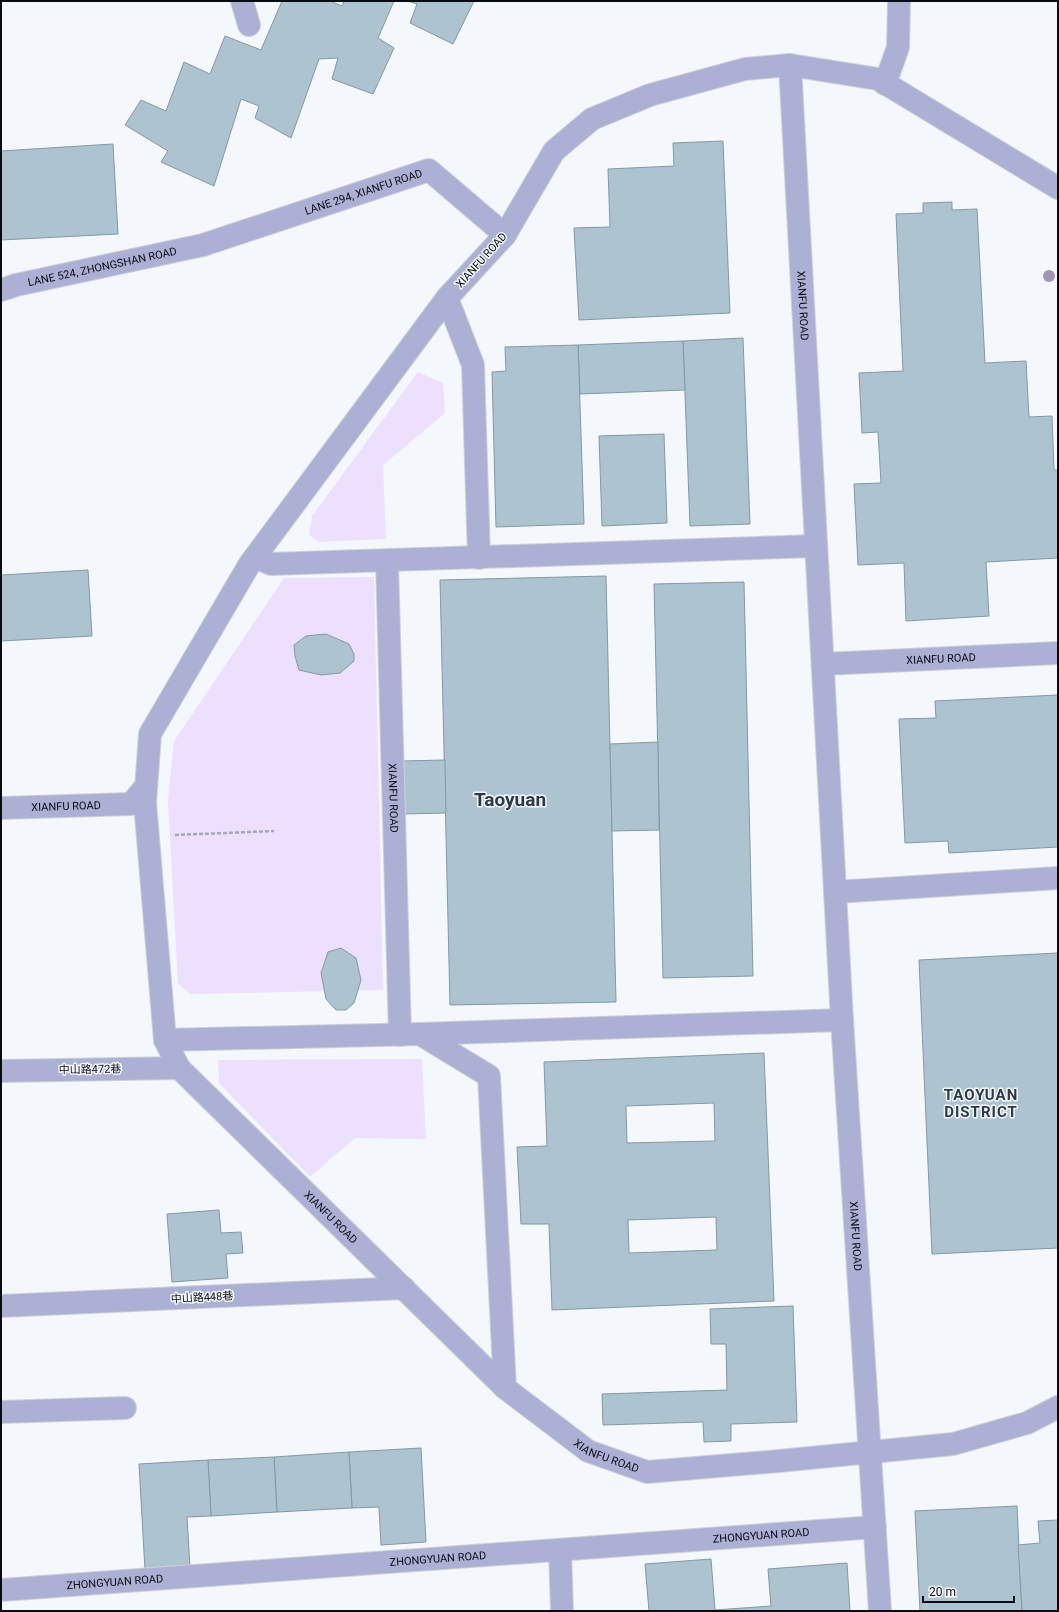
<svg xmlns="http://www.w3.org/2000/svg" width="1059" height="1612" viewBox="0 0 1059 1612" font-family="Roboto,'Noto Sans TC',sans-serif">
  <style>
    .green { fill: #ede0ff }
    .building { fill: #adc4d0; stroke: #8299a4; fill-rule: evenodd }
    .lines { fill: none; stroke-linecap: round; stroke-linejoin: round }
    .minor-casing { stroke: #ced1d6; stroke-width: 24 }
    .path { stroke: #a5a9ae; stroke-width: 2.5; stroke-dasharray: 4 2; stroke-linecap: butt }
    .minor { stroke: #acb0d5; stroke-width: 22 }
    .tree { fill: #a295b4 }
    .labels { text-anchor: middle; stroke-width: 3; stroke-linejoin: round; paint-order: stroke }
    .street-label { font-size: 11px; fill: #070c12; stroke: #f4f7fb }
    .district-label { font-size: 15px; font-weight: bold; letter-spacing: 1px; fill: #2d3947; stroke: #f4f7fb }
    .town-label { font-size: 19px; font-weight: bold; fill: #2d3947; stroke: #f4f7fb }
  </style>
  <rect width="100%" height="100%" fill="#f4f7fb"/>
  <g class="green">
    <polygon points="418,372 443,383 445,413 383,465 386,539 319,542 309,535 312,516"/>
    <polygon points="374,577 383,990 190,994 178,984 168,801 174,741 284,578"/>
    <polygon points="422,1059 426,1139 355,1138 310,1177 219,1083 218,1060"/>
  </g>
  <g class="building">
    <polygon points="282,1 330,1 342,6 344,1 394,1 378,38 394,48 373,94 332,79 338,58 319,59 291,138 255,118 259,106 241,99 214,186 161,162 168,151 125,125 141,100 166,111 184,62 210,74 225,36 261,50"/>
    <polygon points="408,1 474,1 453,44 410,23 417,4"/>
    <polygon points="723,141 730,313 579,320 574,228 610,227 608,169 674,166 673,143"/>
    <polygon points="113,144 118,234 1,240 1,151"/>
    <polygon points="952,202 952,210 977,209 985,363 1026,361 1029,417 1052,416 1054,470 1058,470 1058,558 986,562 989,616 906,621 904,563 858,565 854,484 881,483 878,432 862,433 859,373 903,371 896,214 923,213 923,203"/>
    <polygon points="743,338 750,524 690,526 683,341"/>
    <polygon points="683,341 685,390 580,394 578,345"/>
    <polygon points="578,345 584,524 496,527 492,372 506,371 505,347"/>
    <polygon points="664,434 667,523 602,526 599,436"/>
    <polygon points="88,570 92,636 1,641 1,575"/>
    <polygon points="606,576 616,1002 450,1005 440,580"/>
    <polygon points="744,582 753,976 663,978 654,584"/>
    <polygon points="326,634 349,644 354,654 354,661 340,673 321,675 299,670 295,656 294,645 306,636"/>
    <polygon points="1058,695 1058,847 949,853 948,841 905,843 899,719 936,718 935,701"/>
    <polygon points="658,742 659,830 612,831 610,744"/>
    <polygon points="445,760 446,813 403,814 402,761"/>
    <polygon points="341,948 356,958 361,980 354,1003 346,1010 336,1010 326,999 321,973 328,952"/>
    <polygon points="1058,953 1058,1248 932,1254 919,960"/>
    <path d="M764,1053l10,248 -222,9 -3,-86h-28l-4,-77 30,-1 -3,-84zM714,1103l1,38 -88,2 -1,-37zM716,1217l1,33 -88,3 -1,-33z"/>
    <polygon points="219,1210 221,1233 241,1232 243,1253 226,1254 228,1278 172,1282 167,1214"/>
    <polygon points="793,1306 797,1422 731,1424 731,1441 704,1442 703,1422 603,1425 602,1394 727,1390 726,1344 711,1344 710,1309"/>
    <polygon points="421,1448 426,1542 381,1545 379,1507 352,1508 349,1452"/>
    <polygon points="349,1452 352,1508 277,1512 274,1457"/>
    <polygon points="274,1457 277,1512 211,1516 208,1460"/>
    <polygon points="208,1460 211,1516 187,1517 190,1567 145,1570 139,1464"/>
    <polygon points="1017,1506 1022,1611 920,1611 915,1511"/>
    <polygon points="1058,1520 1058,1611 1022,1611 1018,1545 1040,1543 1038,1521"/>
    <polygon points="711,1559 715,1610 771,1606 768,1569 847,1563 850,1611 649,1611 645,1564"/>
  </g>
  <g class="lines">
    <g class="minor-casing">
      <g id="minor">
        <polyline points="242,1 249,25"/>
        <path id="s1" d="M790,65l52,955 38,591"/>
        <polyline points="885,84 898,47 899,1"/>
        <path id="s2" d="M1058,188l-180,-109 -88,-14 -45,4 -95,26 -58,24 -38,32 -49,84 -58,63 -198,267 -99,169 -5,69 20,237 14,28 326,320 83,63 59,21 132,-11 174,-17 74,-21 31,-16"/>
        <path id="s3" d="M1,290l15,-5 187,-40 226,-75 76,65"/>
        <polyline points="447,298 473,365 479,558"/>
        <polyline points="255,557 271,564 816,546"/>
        <path id="s4" d="M387,562l13,473"/>
        <path id="s5" d="M823,664l235,-11"/>
        <path id="s6" d="M1,808l130,-4 15,-18"/>
        <polyline points="835,892 1058,878"/>
        <polyline points="420,1034 489,1076 505,1388"/>
        <polyline points="165,1040 420,1034 842,1020"/>
        <polyline points="1,1071 179,1068"/>
        <polyline points="1,1306 404,1288"/>
        <polyline points="1,1412 125,1408"/>
        <polyline points="560,1550 562,1611"/>
        <path id="s7" d="M1,1590l874,-63"/>
      </g>
    </g>
    <polyline class="path" points="175,835 274,831"/>
    <use href="#minor" class="minor"/>
  </g>
  <circle class="tree" cx="1049" cy="276" r="6"/>
  <g class="labels">
    <g class="street-label">
      <text dy="4" stroke="none"><textPath href="#s3" startOffset="376">LANE 294, XIANFU ROAD</textPath></text>
      <text transform="translate(481 260) rotate(-48)" y="4">XIANFU ROAD</text>
      <text dy="4" stroke="none"><textPath href="#s3" startOffset="104">LANE 524, ZHONGSHAN ROAD</textPath></text>
      <text dy="4" stroke="none"><textPath href="#s1" startOffset="241">XIANFU ROAD</textPath></text>
      <text dy="4" stroke="none"><textPath href="#s5" startOffset="118">XIANFU ROAD</textPath></text>
      <text dy="4" stroke="none"><textPath href="#s4" startOffset="236">XIANFU ROAD</textPath></text>
      <text dy="4" stroke="none"><textPath href="#s6" startOffset="65">XIANFU ROAD</textPath></text>
      <text transform="translate(90 1069) rotate(-1)" y="4">中山路472巷</text>
      <text dy="4" stroke="none"><textPath href="#s2" startOffset="1818">XIANFU ROAD</textPath></text>
      <text dy="4" stroke="none"><textPath href="#s1" startOffset="1173">XIANFU ROAD</textPath></text>
      <text transform="translate(202 1297) rotate(-3)" y="4">中山路448巷</text>
      <text dy="4" stroke="none"><textPath href="#s2" startOffset="2185">XIANFU ROAD</textPath></text>
      <text dy="4" stroke="none"><textPath href="#s7" startOffset="762">ZHONGYUAN ROAD</textPath></text>
      <text dy="4" stroke="none"><textPath href="#s7" startOffset="438">ZHONGYUAN ROAD</textPath></text>
      <text dy="4" stroke="none"><textPath href="#s7" startOffset="114">ZHONGYUAN ROAD</textPath></text>
    </g>
    <g class="district-label">
      <text x="981" y="1100">TAOYUAN<tspan x="981" dy="17">DISTRICT</tspan></text>
    </g>
    <g class="town-label">
      <text x="510" y="806">Taoyuan</text>
    </g>
  </g>
  <rect width="1059" height="1612" fill="none" stroke="#070c12" stroke-width="4"/>
  <path d="M923 1596v6h91v-6" fill="none" stroke="#070c12" stroke-width="2"/>
  <text x="929" y="1596" font-size="12" fill="#070c12" stroke="#f4f7fb" stroke-width="3" paint-order="stroke">20 m</text>
</svg>
